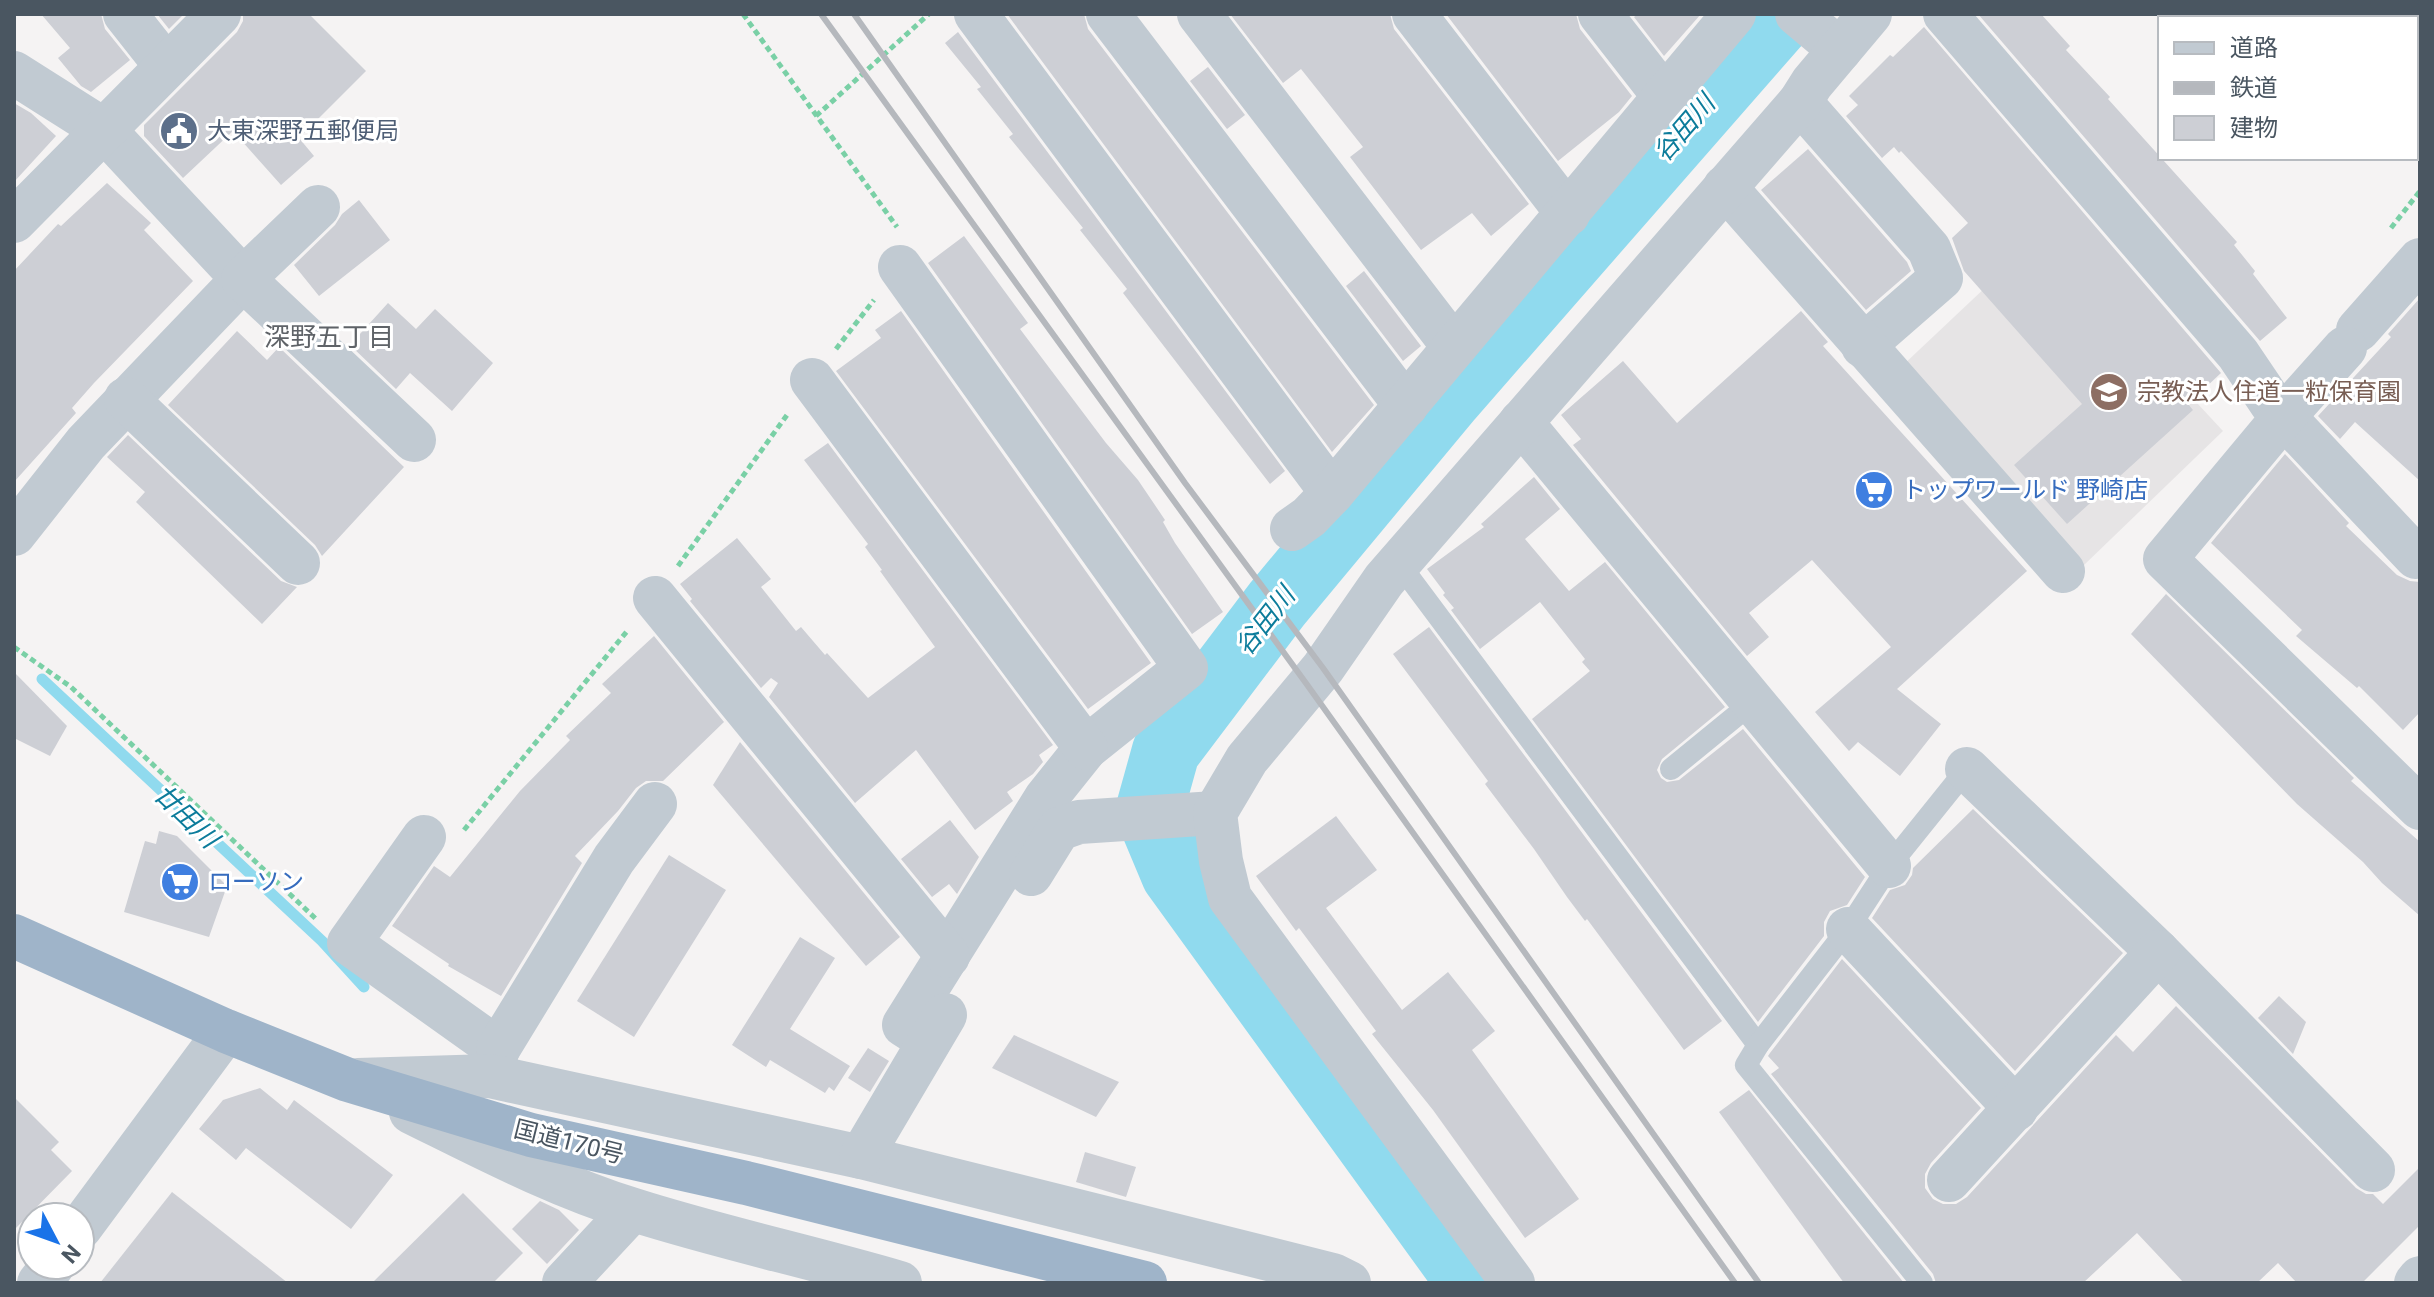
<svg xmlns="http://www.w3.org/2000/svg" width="2434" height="1297" viewBox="0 0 2434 1297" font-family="Roboto,'Noto Sans JP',sans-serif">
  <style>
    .education { fill: #e6e4e5 }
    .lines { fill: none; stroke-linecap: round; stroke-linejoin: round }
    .stream { stroke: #90daee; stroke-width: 11 }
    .river { stroke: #90daee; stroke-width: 68 }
    .building { fill: #cdcfd5 }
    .path { stroke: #7ad0a6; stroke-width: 5; stroke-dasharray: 6 4; stroke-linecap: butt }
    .service { stroke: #c1cad2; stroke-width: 22 }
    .minor { stroke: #c1cad2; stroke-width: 44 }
    .tertiary { stroke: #c1cad2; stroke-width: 44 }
    .trunk { stroke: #9fb4c9; stroke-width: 44 }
    .rail { stroke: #b5b8bd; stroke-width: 6 }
    .labels { text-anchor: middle; stroke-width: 6; stroke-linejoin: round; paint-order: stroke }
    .service-label { font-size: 24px; fill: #4e5e75; stroke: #fff; text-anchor: start }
    .education-label { font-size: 24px; fill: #785e54; stroke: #fff; text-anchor: start }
    .shop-label { font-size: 24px; fill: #366cbe; stroke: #fff; text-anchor: start }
    .street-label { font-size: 24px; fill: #4a5661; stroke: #fff }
    .water-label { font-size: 26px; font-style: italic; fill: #0c7c9b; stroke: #fff }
    .neighbourhood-label { font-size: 26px; fill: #5f6368; stroke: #fff }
  </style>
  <rect width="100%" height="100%" fill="#f5f3f3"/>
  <polygon class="education" points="2041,235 2223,431 2083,566 1901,367"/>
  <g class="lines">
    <polyline class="stream" points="42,679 322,941 364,987"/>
    <polyline class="river" points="1471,1283 1175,874 1149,812 1166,751 1277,604 1449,397 1784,14"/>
  </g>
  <g class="building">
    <polygon points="41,14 101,14 105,29 130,60 91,92 81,86 58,58 70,48"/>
    <polygon points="157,14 184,14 169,29"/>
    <polygon points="243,14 309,14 366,71 299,138 314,156 281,185 233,131 183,178 144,136 144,125 237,32 243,21"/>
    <polygon points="1007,14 1084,14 1088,29 1374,405 1332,452"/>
    <polygon points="1230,14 1390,14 1394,29 1529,204 1491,236 1472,213 1421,250 1350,157 1363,147 1301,69 1283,83"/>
    <polygon points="1446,14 1576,14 1580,29 1632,96 1619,112 1558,161"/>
    <polygon points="1638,14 1701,14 1664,56 1634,17"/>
    <polygon points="1978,14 2041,14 2070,46 2066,50 2110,97 2108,99 2237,242 2234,245 2255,271 2253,274 2287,318 2260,341"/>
    <polygon points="1924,27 2221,373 2188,404 2193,410 2067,524 2014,465 2082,404 1964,271 1952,238 1968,223 1901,151 1899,153 1894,147 1882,158 1846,116 1858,105 1849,96 1890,55 1893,57"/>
    <polygon points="958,32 1285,471 1270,484 1123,293 1127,289 1080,230 1083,228 1009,137 1013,134 977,89 981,87 945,43"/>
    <polygon points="1208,67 1245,115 1227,129 1190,81"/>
    <polygon points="14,103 31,113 56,136 14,182"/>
    <polygon points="1808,149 1907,262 1911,271 1866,310 1761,190"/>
    <polygon points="107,183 151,223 144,230 193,281 94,383 72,408 76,413 14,482 14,271 58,224 61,226"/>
    <polygon points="359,200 390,240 319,296 294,265 335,225 342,214"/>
    <polygon points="964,236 1028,323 1020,329 1106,443 1138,480 1165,520 1163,522 1175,543 1223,612 1192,634 928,263"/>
    <polygon points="1364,271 1421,346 1403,361 1346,286"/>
    <polygon points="2420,298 2420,481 2355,422 2340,439 2318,416 2391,337 2388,334"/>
    <polygon points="388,303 416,329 435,309 493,363 452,411 410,373 396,389 350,345"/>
    <polygon points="901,311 1151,663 1088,709 836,371 881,338 875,330"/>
    <polygon points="1801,311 1828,342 1823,346 2027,571 1897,689 1941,724 1900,776 1858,742 1849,751 1815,712 1891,647 1812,560 1749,613 1769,637 1747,656 1573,445 1581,439 1561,415 1623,361 1677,423"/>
    <polygon points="237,331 267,360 279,347 404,467 322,556 315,545 168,405"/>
    <polygon points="128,435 281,581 297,587 262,624 136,502 145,492 107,457"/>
    <polygon points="828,443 1053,745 1039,755 1043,762 1033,774 1007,792 1013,801 975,830 916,750 855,803 769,697 778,683 771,678 761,688 690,601 692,599 680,584 737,538 771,579 761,587 796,631 801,627 825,655 827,653 868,698 935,647 880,571 882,570 865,547 868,544 804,460"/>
    <polygon points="2285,454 2349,523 2346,526 2397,575 2410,581 2420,582 2420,712 2403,730 2359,686 2357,688 2296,636 2302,630 2211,543"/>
    <polygon points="1534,477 1560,509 1525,539 1569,591 1605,562 1725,707 1662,759 1657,770 1661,778 1667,782 1679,780 1743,729 1865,877 1847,905 1830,911 1824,922 1824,936 1758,1022 1532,719 1590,671 1582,662 1585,659 1540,602 1480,649 1451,610 1454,608 1443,595 1445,593 1427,569 1484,527 1481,524"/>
    <polygon points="2166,594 2354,778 2351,781 2420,842 2420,916 2382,883 2363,862 2297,804 2131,634"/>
    <polygon points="1429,627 1722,1021 1684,1050 1587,919 1585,921 1567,897 1534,849 1485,784 1488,781 1393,654"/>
    <polygon points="654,636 724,722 663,781 646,781 636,788 618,811 575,856 582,863 501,996 448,966 449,964 392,926 434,866 450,877 520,791 570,740 566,736 611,693 602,684"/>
    <polygon points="14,672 67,726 50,756 14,738"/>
    <polygon points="740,742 900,937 866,966 713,785"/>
    <polygon points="1973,809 2123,953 2015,1071 1872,918 1890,890 1905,885 1912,875 1913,868"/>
    <polygon points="1336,816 1377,870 1326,908 1402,1010 1448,972 1495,1031 1472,1050 1579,1199 1525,1238 1433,1110 1372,1034 1376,1031 1299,928 1296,931 1256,876"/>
    <polygon points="950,820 979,857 957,894 949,884 932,897 901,859"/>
    <polygon points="159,831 177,836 227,886 209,937 124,912 145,841 156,844"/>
    <polygon points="669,855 726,890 634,1037 577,1001"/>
    <polygon points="800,937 835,958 790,1029 850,1066 834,1091 829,1087 825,1093 770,1060 766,1067 732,1045"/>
    <polygon points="1842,959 1981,1108 1931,1163 1925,1174 1925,1188 1933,1199 1943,1204 1956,1204 1967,1197 2116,1035 2133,1052 2176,1006 2356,1188 2366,1194 2373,1194 2383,1204 2420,1167 2420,1225 2362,1283 2297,1283 2278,1263 2257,1283 2184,1283 2137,1233 2083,1283 1936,1283 1933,1274 1771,1074 1779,1068 1768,1056 1770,1053"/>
    <polygon points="2279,996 2306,1022 2293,1054 2258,1018"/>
    <polygon points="1014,1035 1119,1082 1096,1117 992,1068"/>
    <polygon points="868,1048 889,1061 870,1092 848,1078"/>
    <polygon points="260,1088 287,1110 294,1100 393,1175 351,1229 246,1148 236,1160 199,1129 223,1100"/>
    <polygon points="1749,1090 1904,1283 1844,1283 1719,1112"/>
    <polygon points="14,1097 59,1142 51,1150 72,1171 14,1230"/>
    <polygon points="1085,1152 1136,1167 1126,1197 1076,1182"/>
    <polygon points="172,1192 288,1283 100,1283"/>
    <polygon points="463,1193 523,1253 493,1283 372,1283"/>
    <polygon points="540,1201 559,1210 579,1230 547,1264 512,1229"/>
  </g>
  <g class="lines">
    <g class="path">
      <polyline points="743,14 897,227"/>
      <polyline points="816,116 929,14"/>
      <polyline points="2391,228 2420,191"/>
      <polyline points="836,349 874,300"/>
      <polyline points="678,566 787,415"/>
      <polyline points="14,647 71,687 316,919"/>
      <polyline points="464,830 628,630"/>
    </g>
    <g class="service">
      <polyline points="1400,565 1758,1045"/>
      <polyline points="1671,769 1753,702"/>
      <polyline points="1922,1283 1746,1065 1758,1045 1848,929 1889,866 1967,769"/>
    </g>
    <g class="minor">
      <polyline points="125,14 166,66"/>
      <polyline points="976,14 1332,493"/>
      <polyline points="1108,14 1406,406"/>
      <polyline points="1199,14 1454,347"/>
      <polyline points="1414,14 1568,214"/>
      <polyline points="1600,14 1664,96"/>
      <polyline points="1945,14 2238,354 2271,403 2416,557"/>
      <polyline points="2416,25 2420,30"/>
      <polyline points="14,73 104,130 243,279 86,443 14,534"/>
      <polyline points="1800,102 1929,249 1941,278 1863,346"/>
      <polyline points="1725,187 2063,571"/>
      <polyline points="318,207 243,279 414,440"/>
      <polyline points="14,221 219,14"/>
      <polyline points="900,267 1186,668 1086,748 1046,798 904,1025 929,1041"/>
      <polyline points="2358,330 2420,260"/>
      <polyline points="2345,348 2285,415 2165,559 2420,808"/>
      <polyline points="812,380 1086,748"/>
      <polyline points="126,399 298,563"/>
      <polyline points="1521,422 1889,866"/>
      <polyline points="1292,529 1309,517 1332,493 1734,14"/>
      <polyline points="655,598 948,956"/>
      <polyline points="1967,769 2158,952 2373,1170"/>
      <polyline points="424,837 349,943 498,1049 490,1076"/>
      <polyline points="1031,874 1059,829 1079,822 1215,813"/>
      <polyline points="1848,929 2016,1109"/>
      <polyline points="498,1049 614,859 655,804"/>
      <polyline points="358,1080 490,1076 861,1157 1333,1275 1349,1283"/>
      <path d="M411,1112c73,36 145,74 223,98 88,28 178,47 266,73"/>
      <polyline points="861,1157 945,1015"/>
      <polyline points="1949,1180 2158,952"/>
      <polyline points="564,1283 632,1210"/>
      <polyline points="2416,1283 2420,1278"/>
    </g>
    <g class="tertiary">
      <polyline points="1797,14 1840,50"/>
      <polyline points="80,1228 226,1031"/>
      <polyline points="39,1283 53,1265"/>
      <polyline points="1513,1283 1230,898 1221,861 1215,813 1247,759 1323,668 1384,580 1800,102 1812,83 1870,14"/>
    </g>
    <polyline class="trunk" points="14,936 226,1031 348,1080 531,1135 746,1183 1145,1283"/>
    <g class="rail">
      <polyline points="821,14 1308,686 1735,1283"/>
      <polyline points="854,14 1185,483 1323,668 1759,1283"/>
    </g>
  </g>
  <defs>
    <g id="civic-disc" transform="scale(2)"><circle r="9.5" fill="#5c6f8a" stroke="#fff"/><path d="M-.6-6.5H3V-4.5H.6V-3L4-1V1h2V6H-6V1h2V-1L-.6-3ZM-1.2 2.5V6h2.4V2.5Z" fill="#fff"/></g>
    <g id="school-disc" transform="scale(2)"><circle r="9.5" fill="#8d6e63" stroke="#fff"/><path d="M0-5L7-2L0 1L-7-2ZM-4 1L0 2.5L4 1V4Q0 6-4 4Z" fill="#fff"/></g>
    <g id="supermarket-disc" transform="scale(2)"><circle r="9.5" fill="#3f7fe0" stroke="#fff"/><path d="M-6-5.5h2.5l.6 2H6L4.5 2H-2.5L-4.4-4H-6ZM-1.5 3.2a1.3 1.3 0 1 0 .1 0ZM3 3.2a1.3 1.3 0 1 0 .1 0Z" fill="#fff"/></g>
  </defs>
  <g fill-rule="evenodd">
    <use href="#civic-disc" x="179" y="131"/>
    <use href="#school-disc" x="2109" y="392"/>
    <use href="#supermarket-disc" x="1874" y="490"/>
    <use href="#supermarket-disc" x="180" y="882"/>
  </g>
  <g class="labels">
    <g class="service-label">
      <text x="207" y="139">大東深野五郵便局</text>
    </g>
    <g class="education-label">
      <text x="2137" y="400">宗教法人住道一粒保育園</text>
    </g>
    <g class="shop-label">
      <text x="1902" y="498">トップワールド 野崎店</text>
      <text x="208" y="890">ローソン</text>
    </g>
    <g class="street-label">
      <text transform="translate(569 1142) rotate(14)" y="8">国道170号</text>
    </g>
    <g class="water-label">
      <text transform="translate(1684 128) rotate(-49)" y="9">谷田川</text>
      <text transform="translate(1265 621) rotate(-52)" y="9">谷田川</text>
      <text transform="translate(186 816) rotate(44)" y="9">廿田川</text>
    </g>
    <g class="neighbourhood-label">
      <text x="329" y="346">深野五丁目</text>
    </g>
  </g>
  <rect width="2434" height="1297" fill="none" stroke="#4a5661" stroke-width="32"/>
  <rect x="2158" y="16" width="260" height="144" fill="#ffffff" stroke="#b7bbc0" stroke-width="2"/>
  <rect x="2174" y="42" width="40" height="12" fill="#c1cad2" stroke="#b7bbc0" stroke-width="2"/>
  <text x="2230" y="56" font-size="24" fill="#4a5661">道路</text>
  <rect x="2174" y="82" width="40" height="12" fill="#b5b8bd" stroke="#b7bbc0" stroke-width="2"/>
  <text x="2230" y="96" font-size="24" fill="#4a5661">鉄道</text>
  <rect x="2174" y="116" width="40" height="24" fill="#cdcfd5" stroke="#b7bbc0" stroke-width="2"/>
  <text x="2230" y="136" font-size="24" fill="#4a5661">建物</text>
  <g transform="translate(56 1241) rotate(131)"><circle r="38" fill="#ffffff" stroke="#b7bbc0" stroke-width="2"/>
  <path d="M0-6L14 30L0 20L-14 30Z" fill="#1a73e8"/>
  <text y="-12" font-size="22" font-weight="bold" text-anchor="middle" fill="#4a5661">N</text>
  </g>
</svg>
